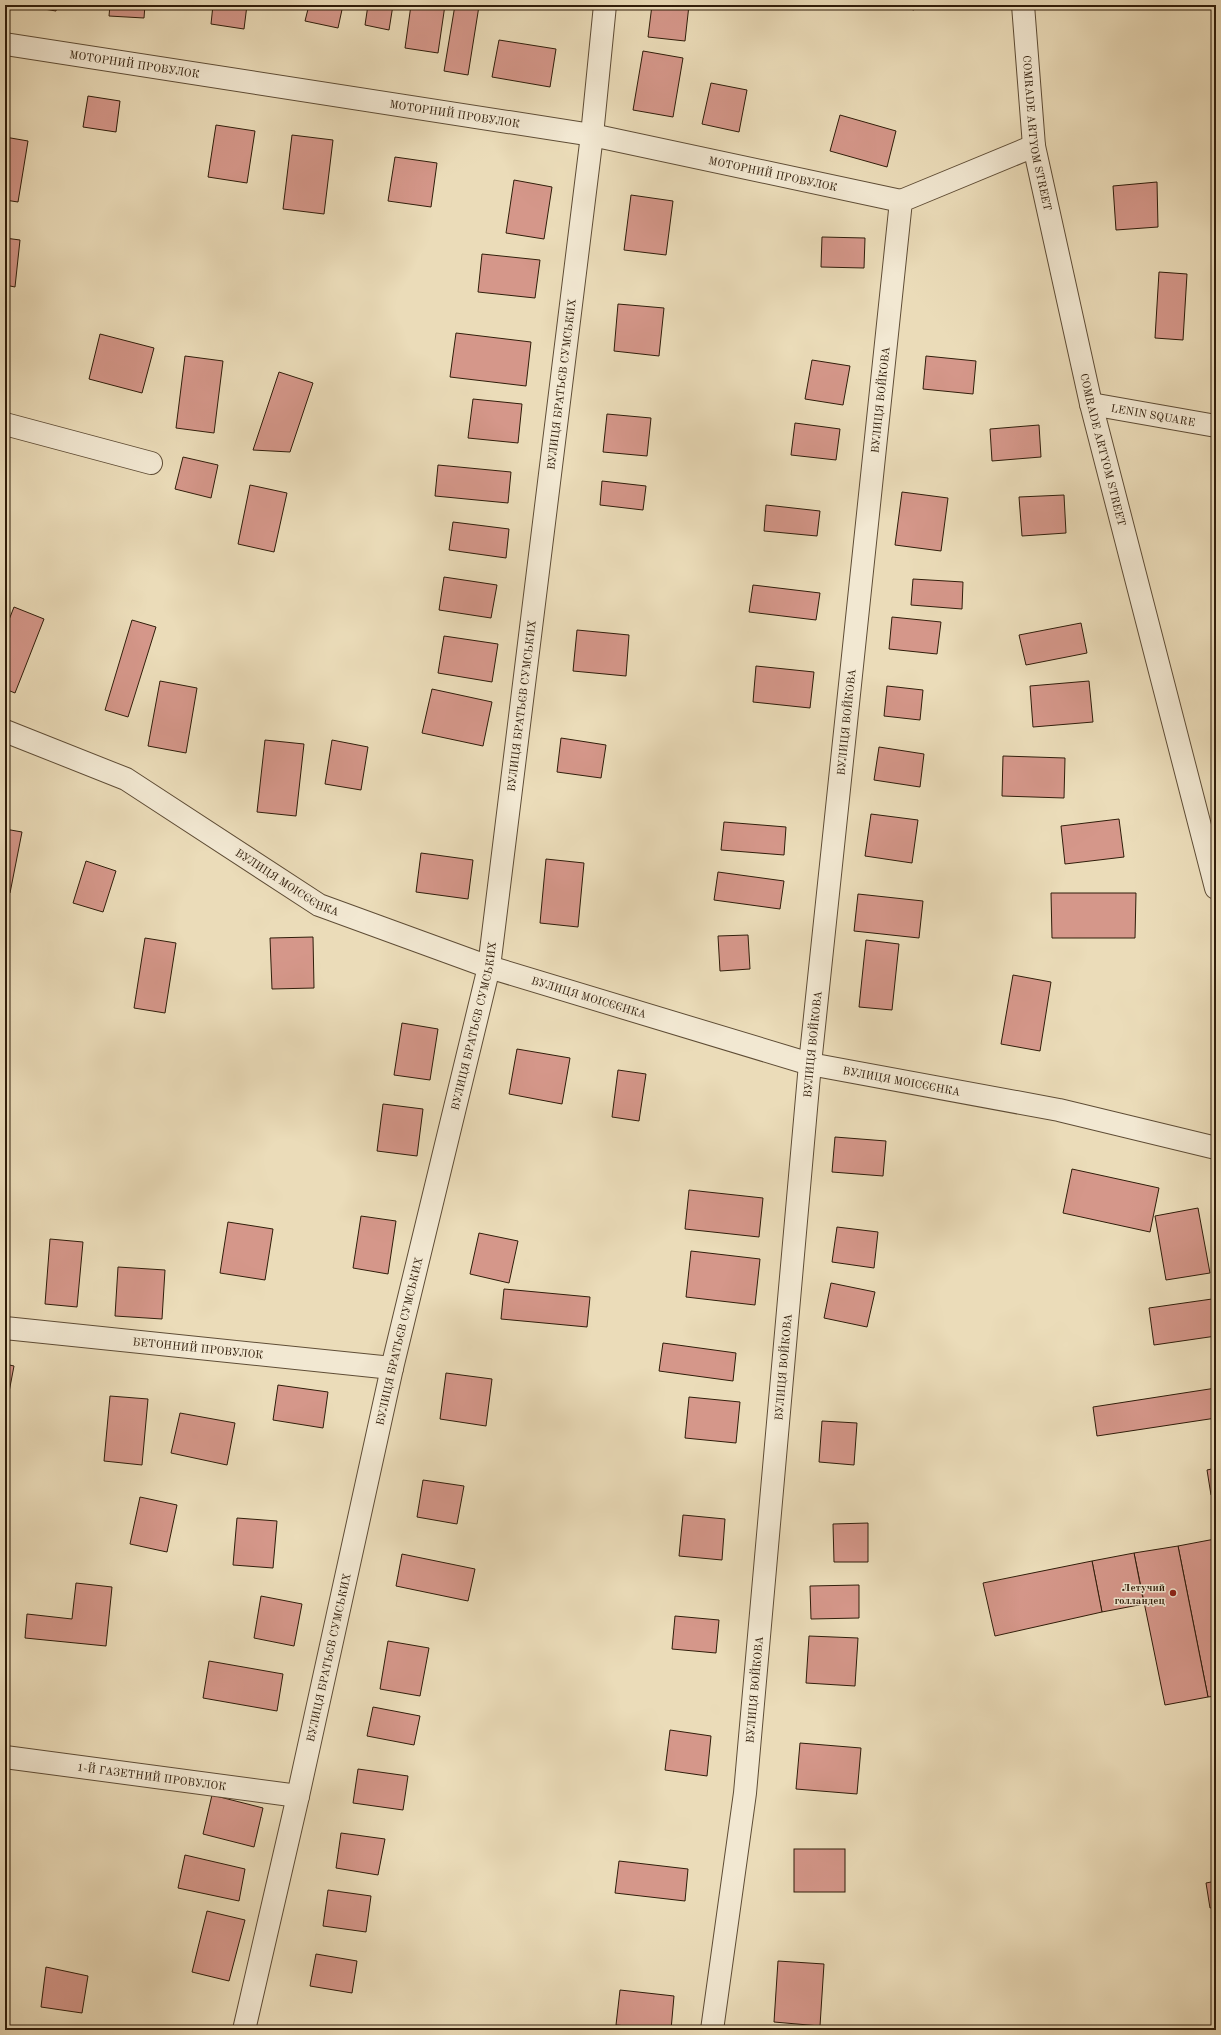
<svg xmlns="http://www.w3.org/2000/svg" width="1221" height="2035" viewBox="0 0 1221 2035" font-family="'Old Standard TT',serif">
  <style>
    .building { fill: #d5978a; stroke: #301d0a }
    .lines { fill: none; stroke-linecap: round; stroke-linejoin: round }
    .minor-casing { stroke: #5f4d36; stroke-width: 24 }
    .minor { stroke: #f2e8d2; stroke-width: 22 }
    .poi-dot { fill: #8f2418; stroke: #f2e8d2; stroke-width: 1.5 }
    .labels { text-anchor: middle; stroke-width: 3; stroke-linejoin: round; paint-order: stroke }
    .street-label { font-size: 11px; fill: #301d0a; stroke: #f2e8d2 }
    .poi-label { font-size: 11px; font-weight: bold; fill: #301d0a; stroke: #f2e8d2; text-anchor: end }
  </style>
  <rect width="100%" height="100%" fill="#ebdcb9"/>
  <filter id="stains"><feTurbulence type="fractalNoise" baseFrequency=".005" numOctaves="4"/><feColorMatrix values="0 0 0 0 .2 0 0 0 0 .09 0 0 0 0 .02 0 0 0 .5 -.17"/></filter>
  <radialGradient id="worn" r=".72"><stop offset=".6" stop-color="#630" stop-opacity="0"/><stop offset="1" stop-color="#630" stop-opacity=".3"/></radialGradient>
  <g class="building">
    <polygon points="20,5 57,5 56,11"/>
    <polygon points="110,5 145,5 144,18 109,16"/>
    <polygon points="213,5 247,5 244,29 211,24"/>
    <polygon points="309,5 343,5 338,28 305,21"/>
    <polygon points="368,5 393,5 389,30 365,25"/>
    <polygon points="411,5 445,5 438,53 405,48"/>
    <polygon points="455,5 479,6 468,75 444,71"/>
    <polygon points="652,5 689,5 685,41 648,37"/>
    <polygon points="893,5 915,5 914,10"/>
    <polygon points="1101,5 1138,5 1137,9 1101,8"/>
    <polygon points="499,40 556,49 550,87 492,77"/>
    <polygon points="643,51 683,58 673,117 633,110"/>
    <polygon points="711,83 747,90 739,132 702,124"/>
    <polygon points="88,96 120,101 116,132 83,127"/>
    <polygon points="840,115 896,131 887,167 830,151"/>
    <polygon points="216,125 255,131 247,183 208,177"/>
    <polygon points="292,135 333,140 324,214 283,209"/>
    <polygon points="5,137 28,141 18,202 5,200"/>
    <polygon points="395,157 437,163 431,207 388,201"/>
    <polygon points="514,180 552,187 544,239 506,233"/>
    <polygon points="1157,182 1158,227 1116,230 1113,186"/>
    <polygon points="631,195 673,201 666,255 624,250"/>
    <polygon points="822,237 865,238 864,268 821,267"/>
    <polygon points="5,238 20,240 15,287 5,285"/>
    <polygon points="482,254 540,260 535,298 478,292"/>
    <polygon points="1159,272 1187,274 1183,340 1155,338"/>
    <polygon points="618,304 664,308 659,356 614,351"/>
    <polygon points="456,333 531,342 526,386 450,377"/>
    <polygon points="100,334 154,348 142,393 89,379"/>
    <polygon points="185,356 223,361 214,433 176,428"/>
    <polygon points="926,356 976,361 973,394 923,389"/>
    <polygon points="812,360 850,366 843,405 805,399"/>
    <polygon points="279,372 313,383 290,452 253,450"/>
    <polygon points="473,399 522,404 518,443 468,438"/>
    <polygon points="607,414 651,418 647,456 603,452"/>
    <polygon points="795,423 840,429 836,460 791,455"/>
    <polygon points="1039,425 1041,457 992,461 990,429"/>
    <polygon points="183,457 218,465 211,498 175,489"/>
    <polygon points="438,465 511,472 508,503 435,496"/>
    <polygon points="602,481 646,486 643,510 600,505"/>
    <polygon points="250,485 287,493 274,552 238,544"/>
    <polygon points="902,492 948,498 941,551 895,545"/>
    <polygon points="1064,495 1066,533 1022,536 1019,497"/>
    <polygon points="766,505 820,511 817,536 764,531"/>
    <polygon points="453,522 509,529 506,558 449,550"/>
    <polygon points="444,577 497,585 491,618 439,610"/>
    <polygon points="913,579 963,582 962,609 911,605"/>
    <polygon points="753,585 820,593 816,620 749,612"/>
    <polygon points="14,607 44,619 15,693 5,689 5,630"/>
    <polygon points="892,617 941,622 937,654 889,649"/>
    <polygon points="132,620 156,627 128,717 105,710"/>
    <polygon points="1081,623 1087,653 1026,665 1019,635"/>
    <polygon points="577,630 629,635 626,676 573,671"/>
    <polygon points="444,636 498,644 492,682 438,673"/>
    <polygon points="756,666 814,672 810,708 753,702"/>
    <polygon points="160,681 197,688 186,753 148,746"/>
    <polygon points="1089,681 1093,722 1033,727 1030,686"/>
    <polygon points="887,686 923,690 920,720 884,716"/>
    <polygon points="432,689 492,702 483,746 422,733"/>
    <polygon points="561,738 606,745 601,778 557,772"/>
    <polygon points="265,740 304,744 296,816 257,812"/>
    <polygon points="332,740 368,747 361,790 325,784"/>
    <polygon points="879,747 924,754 920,787 874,780"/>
    <polygon points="1003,756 1065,758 1064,798 1002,796"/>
    <polygon points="871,814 918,820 912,863 865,856"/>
    <polygon points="1119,819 1124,857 1065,864 1061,826"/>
    <polygon points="724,822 786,827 784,855 721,850"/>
    <polygon points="5,829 22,832 10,893 5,892"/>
    <polygon points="421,853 473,860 468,899 416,892"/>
    <polygon points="546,859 584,863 578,927 540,923"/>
    <polygon points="86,861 116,871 103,912 73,903"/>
    <polygon points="718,872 784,881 780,909 714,900"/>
    <polygon points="1051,893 1136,893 1135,938 1052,938"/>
    <polygon points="858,894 923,901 919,938 854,931"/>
    <polygon points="748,935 750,969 720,971 718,936"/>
    <polygon points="313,937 314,988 272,989 270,938"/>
    <polygon points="145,938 176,943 165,1013 134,1008"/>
    <polygon points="866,940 899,944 892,1010 859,1007"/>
    <polygon points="1013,975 1051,982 1040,1051 1001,1044"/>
    <polygon points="402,1023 438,1029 430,1080 394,1075"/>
    <polygon points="517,1049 570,1058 562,1104 509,1094"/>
    <polygon points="618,1070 646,1074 639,1121 612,1117"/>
    <polygon points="383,1104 423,1109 417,1156 377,1151"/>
    <polygon points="835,1137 886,1141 883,1176 832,1172"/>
    <polygon points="1072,1169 1159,1188 1150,1232 1063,1213"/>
    <polygon points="689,1190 763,1198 759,1237 685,1229"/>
    <polygon points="1198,1208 1210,1273 1166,1280 1155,1216"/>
    <polygon points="361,1216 396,1221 388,1274 353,1268"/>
    <polygon points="228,1222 273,1229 265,1280 220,1273"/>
    <polygon points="837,1227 878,1232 874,1268 832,1262"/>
    <polygon points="479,1233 518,1241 509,1283 470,1274"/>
    <polygon points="50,1239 83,1242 77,1307 45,1304"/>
    <polygon points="5,1246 9,1246 7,1298 5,1298"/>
    <polygon points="691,1251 760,1259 755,1305 686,1297"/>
    <polygon points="118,1267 165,1270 162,1319 115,1316"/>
    <polygon points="831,1283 875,1292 867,1327 824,1318"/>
    <polygon points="504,1289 590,1297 587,1327 501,1319"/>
    <polygon points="1212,1299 1216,1336 1154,1345 1149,1308"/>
    <polygon points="663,1343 736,1353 733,1381 659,1371"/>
    <polygon points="5,1364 14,1366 5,1413"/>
    <polygon points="446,1373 492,1379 486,1426 440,1419"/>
    <polygon points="278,1385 328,1392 323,1428 273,1420"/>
    <polygon points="1216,1388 1216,1418 1097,1436 1093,1407"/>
    <polygon points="110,1396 148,1399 142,1465 104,1461"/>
    <polygon points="689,1397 740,1402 736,1443 685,1438"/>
    <polygon points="180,1413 235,1423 227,1465 171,1453"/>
    <polygon points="822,1421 857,1423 854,1465 819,1462"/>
    <polygon points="1216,1468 1216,1495 1211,1495 1207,1470"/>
    <polygon points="423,1480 464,1486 457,1524 417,1517"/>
    <polygon points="140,1497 177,1505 167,1552 130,1544"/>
    <polygon points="683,1515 725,1519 722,1560 679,1556"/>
    <polygon points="237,1518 277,1521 273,1568 233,1565"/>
    <polygon points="868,1523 868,1562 834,1562 833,1524"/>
    <polygon points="1215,1539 1216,1696 1208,1697 1178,1546"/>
    <polygon points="1178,1546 1208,1697 1165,1705 1134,1553"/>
    <polygon points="1134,1553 1144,1604 1102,1612 1092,1561"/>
    <polygon points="402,1554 475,1569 468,1601 396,1586"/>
    <polygon points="1092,1561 1102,1612 995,1636 983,1583"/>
    <polygon points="76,1583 112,1587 106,1646 25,1638 27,1614 72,1619"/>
    <polygon points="859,1585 859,1618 811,1619 810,1586"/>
    <polygon points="261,1596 302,1604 294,1646 254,1638"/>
    <polygon points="675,1616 719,1620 716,1653 672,1649"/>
    <polygon points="809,1636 858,1638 855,1686 806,1683"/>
    <polygon points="388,1641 429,1648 420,1696 380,1689"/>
    <polygon points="209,1661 283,1674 277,1711 203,1698"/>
    <polygon points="373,1707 420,1716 414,1745 367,1736"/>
    <polygon points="670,1730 711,1736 707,1776 665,1770"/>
    <polygon points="800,1743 861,1748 857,1794 796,1789"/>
    <polygon points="358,1769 408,1776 403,1810 353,1803"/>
    <polygon points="212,1795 263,1808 254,1847 203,1834"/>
    <polygon points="341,1833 385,1839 378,1875 336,1868"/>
    <rect x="794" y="1849" width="51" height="43"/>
    <polygon points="185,1855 245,1869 239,1901 178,1888"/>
    <polygon points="619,1861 688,1869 685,1901 615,1893"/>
    <polygon points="1216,1881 1216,1907 1210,1908 1206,1883"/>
    <polygon points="328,1890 371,1896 366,1932 323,1926"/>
    <polygon points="207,1911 245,1920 229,1981 192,1972"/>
    <polygon points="316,1954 357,1961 352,1993 310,1986"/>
    <polygon points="778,1961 824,1964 820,2026 774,2022"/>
    <polygon points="46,1967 88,1976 82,2013 41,2007"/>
    <polygon points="620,1990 674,1996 671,2030 616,2025"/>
  </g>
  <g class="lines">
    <g class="minor-casing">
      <g id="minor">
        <path id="s1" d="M1023,5l11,141 57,258 125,484"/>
        <path id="s2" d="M5,44l587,91 309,66"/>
        <path id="s3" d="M1091,404l125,22"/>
        <polyline points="5,424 151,463"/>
        <path id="s4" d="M5,731l121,48 193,126 170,62 321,97 249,46 157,38"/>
        <path id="s5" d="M5,1328l387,40"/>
        <path id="s6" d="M5,1757l293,39"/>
        <path id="s7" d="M244,2030l54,-234 94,-428 97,-401 103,-832 13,-130"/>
        <path id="s8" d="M712,2030l33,-237 65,-729 91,-863 133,-55"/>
      </g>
    </g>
    <use href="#minor" class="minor"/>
  </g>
  <circle class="poi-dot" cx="1173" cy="1593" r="4"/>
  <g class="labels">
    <g class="street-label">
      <text dy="4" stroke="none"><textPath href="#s2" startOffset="131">МОТОРНИЙ ПРОВУЛОК</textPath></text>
      <text dy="4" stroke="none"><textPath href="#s2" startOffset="455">МОТОРНИЙ ПРОВУЛОК</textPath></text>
      <text dy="4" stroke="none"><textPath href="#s1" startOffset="129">COMRADE ARTYOM STREET</textPath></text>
      <text dy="4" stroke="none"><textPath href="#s2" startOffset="779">МОТОРНИЙ ПРОВУЛОК</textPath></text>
      <text dy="4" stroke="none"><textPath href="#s7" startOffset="1678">ВУЛИЦЯ БРАТЬЄВ СУМСЬКИХ</textPath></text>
      <text dy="4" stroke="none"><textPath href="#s8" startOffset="1639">ВУЛИЦЯ ВОЙКОВА</textPath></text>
      <text dy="4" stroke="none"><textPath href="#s3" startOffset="63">LENIN SQUARE</textPath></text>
      <text dy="4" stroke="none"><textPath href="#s1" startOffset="453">COMRADE ARTYOM STREET</textPath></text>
      <text dy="4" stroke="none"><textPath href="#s7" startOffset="1354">ВУЛИЦЯ БРАТЬЄВ СУМСЬКИХ</textPath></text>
      <text dy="4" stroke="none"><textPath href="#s8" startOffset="1315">ВУЛИЦЯ ВОЙКОВА</textPath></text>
      <text dy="4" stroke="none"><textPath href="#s4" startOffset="322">ВУЛИЦЯ МОІСЄЄНКА</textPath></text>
      <text dy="4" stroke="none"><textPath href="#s4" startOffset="646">ВУЛИЦЯ МОІСЄЄНКА</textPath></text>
      <text dy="4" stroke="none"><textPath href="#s7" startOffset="1030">ВУЛИЦЯ БРАТЬЄВ СУМСЬКИХ</textPath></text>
      <text dy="4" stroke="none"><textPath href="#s8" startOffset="991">ВУЛИЦЯ ВОЙКОВА</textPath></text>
      <text dy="4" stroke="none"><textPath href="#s4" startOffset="970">ВУЛИЦЯ МОІСЄЄНКА</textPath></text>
      <text dy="4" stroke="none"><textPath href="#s7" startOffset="706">ВУЛИЦЯ БРАТЬЄВ СУМСЬКИХ</textPath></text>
      <text dy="4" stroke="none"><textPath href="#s5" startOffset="194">БЕТОННИЙ ПРОВУЛОК</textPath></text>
      <text dy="4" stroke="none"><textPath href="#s8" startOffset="667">ВУЛИЦЯ ВОЙКОВА</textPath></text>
      <text dy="4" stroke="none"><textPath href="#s7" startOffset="382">ВУЛИЦЯ БРАТЬЄВ СУМСЬКИХ</textPath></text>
      <text dy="4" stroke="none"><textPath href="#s8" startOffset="343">ВУЛИЦЯ ВОЙКОВА</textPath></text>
      <text dy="4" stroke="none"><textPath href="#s6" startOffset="148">1-Й ГАЗЕТНИЙ ПРОВУЛОК</textPath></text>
    </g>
    <g class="poi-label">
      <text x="1165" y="1591">Летучий<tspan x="1165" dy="13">голландец</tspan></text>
    </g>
  </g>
  <rect width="1221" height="2035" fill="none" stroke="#ebdcb9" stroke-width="20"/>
  <rect x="6" y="6" width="1209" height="2023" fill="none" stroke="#301d0a" stroke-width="2"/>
  <rect x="10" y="10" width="1201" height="2015" fill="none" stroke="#301d0a"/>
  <rect width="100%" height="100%" filter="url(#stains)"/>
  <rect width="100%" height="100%" fill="url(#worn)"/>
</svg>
